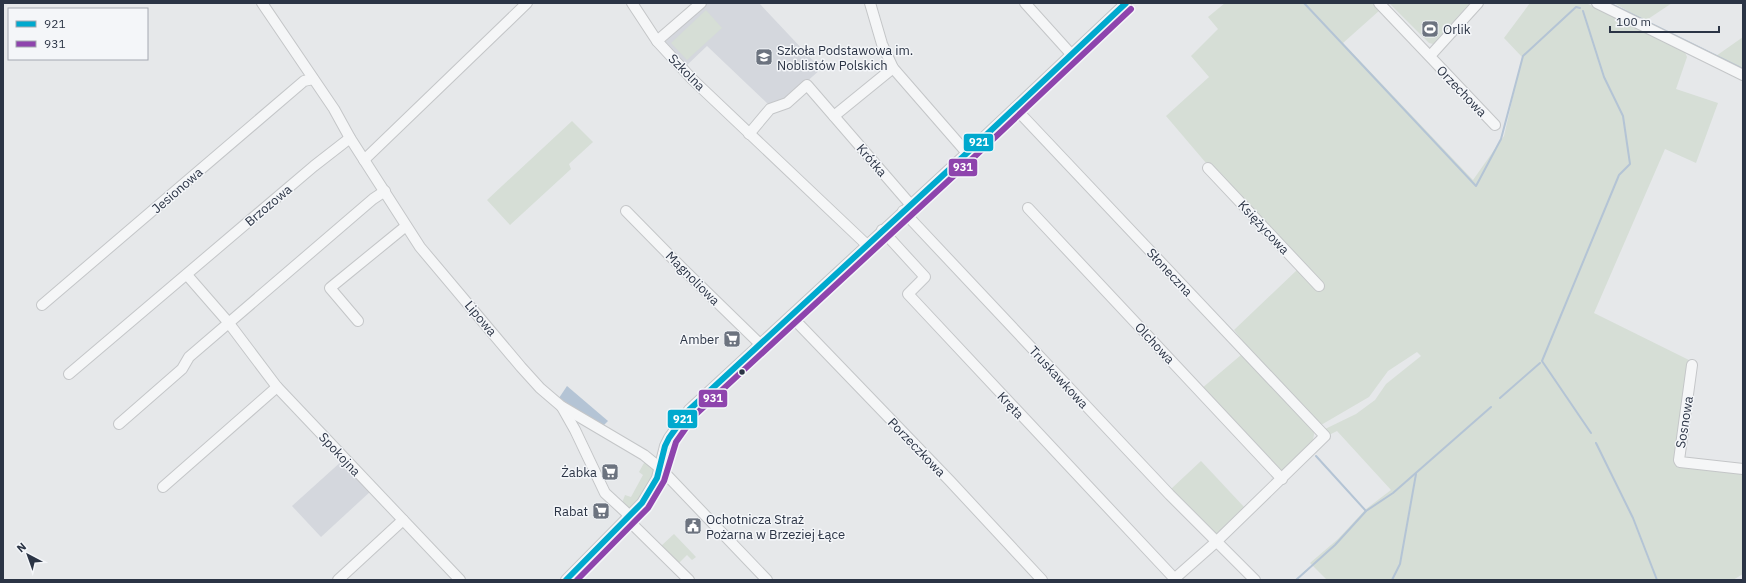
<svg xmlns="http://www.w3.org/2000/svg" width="1746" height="583" viewBox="0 0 1746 583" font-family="'IBM Plex Sans',sans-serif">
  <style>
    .built { fill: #d4d7dd }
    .green { fill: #d6ded6 }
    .water { fill: #b4c4d5 }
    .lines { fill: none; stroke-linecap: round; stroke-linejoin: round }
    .stream { stroke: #b4c4d5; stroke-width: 2 }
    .minor-casing { stroke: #c4c6c8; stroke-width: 12 }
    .minor { stroke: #f5f6f7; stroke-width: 10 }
    .bus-1-casing { stroke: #f4f6f9; stroke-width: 9 }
    .bus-2-casing { stroke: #f4f6f9; stroke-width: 9 }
    .bus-1 { stroke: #00a9ce; stroke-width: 6 }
    .bus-2 { stroke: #8e44ad; stroke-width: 6 }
    .bus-dot { fill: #2b3445; stroke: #f4f6f9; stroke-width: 1.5 }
    .labels { text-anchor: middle; stroke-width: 3; stroke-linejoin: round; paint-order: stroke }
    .poi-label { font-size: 13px; fill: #2b3445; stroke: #f4f6f9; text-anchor: start }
    .street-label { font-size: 13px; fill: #2b3445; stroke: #f4f6f9 }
    .line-badge { stroke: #f4f6f9; stroke-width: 1.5 }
    .badge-label { font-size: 11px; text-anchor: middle; font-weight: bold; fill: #fff }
  </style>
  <rect width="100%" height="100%" fill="#e6e8ea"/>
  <g class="built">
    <polygon points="707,3 759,3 821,69 787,99 769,105 707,46 685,67 664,43"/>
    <polygon points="343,460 372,490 321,537 292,506"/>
  </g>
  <g class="green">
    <polygon points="1225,3 1374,3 1380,10 1343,43 1473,180 1504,136 1522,57 1504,38 1530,3 1586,3 1684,50 1687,57 1676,89 1718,103 1696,163 1665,149 1594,313 1695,363 1682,397 1675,456 1743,471 1743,574 1733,580 1327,580 1310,563 1338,539 1366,509 1391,490 1337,431 1329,435 1323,430 1356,414 1375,400 1386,384 1421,356 1417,352 1388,371 1369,397 1321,425 1257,359 1234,330 1297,270 1166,116 1209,77 1191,56 1218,29 1208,17"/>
    <polygon points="1389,3 1470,3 1433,44 1429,43"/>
    <polygon points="1614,3 1672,3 1645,21"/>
    <polygon points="706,10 722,28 687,60 671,43"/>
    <polygon points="1743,37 1743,68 1716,56"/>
    <polygon points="572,121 593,142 569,164 571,169 510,225 487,200"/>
    <path d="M1241,355l14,12 59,62c2,20 -17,29 -31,42l-5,-1 -77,-81z"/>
    <polygon points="1201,461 1245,508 1218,534 1215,533 1171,489"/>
    <polygon points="644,463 650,463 654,469 652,481 633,507 629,509 622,503 625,495 631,497 643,475 639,472"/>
    <polygon points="674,534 696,557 692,560 687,555 679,563 661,546"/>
  </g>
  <polygon class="water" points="567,386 608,421 603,426 559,398"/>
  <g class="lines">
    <g class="stream">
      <polyline points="1304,3 1476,186 1501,139 1523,56 1576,7 1580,8"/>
      <polyline points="1609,3 1743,69"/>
      <polyline points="1583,11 1604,77 1623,116 1630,164 1619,175 1542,361 1591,433"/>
      <polyline points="1500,398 1540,363"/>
      <polyline points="1596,443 1633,518 1657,580"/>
      <polyline points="1316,456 1366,511"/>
      <polyline points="1296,580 1335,545 1366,511 1393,493 1491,407"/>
      <polyline points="1392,580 1400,564 1416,474"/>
    </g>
    <g class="minor-casing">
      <g id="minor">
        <polyline points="262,3 334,109 350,138 420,247 521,367 540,388 561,406 644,455 660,468 767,580"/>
        <polyline points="632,3 657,41 692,79 867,245"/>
        <polyline points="870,3 882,44 893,68 967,153"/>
        <polyline points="1025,3 1071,54"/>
        <polyline points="1379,3 1495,125"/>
        <polyline points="1597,3 1743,75"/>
        <polyline points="657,41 701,3"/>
        <polyline points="1430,56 1478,3"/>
        <polyline points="1015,108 1325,436 1216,542 1173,580"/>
        <polyline points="834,116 893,68"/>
        <polyline points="749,134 770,109 787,103 807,85 910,204"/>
        <polyline points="364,160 527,3"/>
        <polyline points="1208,168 1319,286"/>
        <polyline points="1028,208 1282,479"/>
        <polyline points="626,211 683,269 760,344"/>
        <polyline points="903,211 1170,495 1255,580"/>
        <polyline points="882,230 925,277 908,294 1174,578"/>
        <polyline points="187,275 228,322 277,387 460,580"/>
        <polyline points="42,305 304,81 313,79"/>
        <polyline points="791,316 950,481 1042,580"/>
        <polyline points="358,321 330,288 406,226"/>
        <polyline points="1692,365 1679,460 1680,462 1743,469"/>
        <polyline points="69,374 314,166 350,138"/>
        <polyline points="562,407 575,430 605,493 630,516"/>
        <polyline points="119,424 182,369 189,357 373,199 385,191"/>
        <polyline points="163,487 277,387"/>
        <polyline points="627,519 689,580"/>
        <polyline points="338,580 403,520"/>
        <polyline points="566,580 642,503 657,478 665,446 669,438 689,410 967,153 1126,3"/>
      </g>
    </g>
    <use href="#minor" class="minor"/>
    <g class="bus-1-casing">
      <polyline id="bus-1" points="566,580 642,503 657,478 665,446 669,438 689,410 967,153 1126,3"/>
    </g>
    <g class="bus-2-casing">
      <polyline id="bus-2" points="577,580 648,508 664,481 676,442 695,415 972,159 1131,9"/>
    </g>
    <use href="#bus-1" class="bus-1"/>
    <use href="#bus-2" class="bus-2"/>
  </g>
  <defs>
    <g id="stadium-square" transform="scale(0.9)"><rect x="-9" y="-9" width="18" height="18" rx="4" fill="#6c737f" stroke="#f4f6f9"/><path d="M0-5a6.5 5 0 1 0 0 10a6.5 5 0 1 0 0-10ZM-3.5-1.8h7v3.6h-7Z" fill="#fff"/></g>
    <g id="school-square" transform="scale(0.9)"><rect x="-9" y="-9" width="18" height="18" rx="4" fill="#6c737f" stroke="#f4f6f9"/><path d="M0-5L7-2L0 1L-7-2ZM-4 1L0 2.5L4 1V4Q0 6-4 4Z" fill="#fff"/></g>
    <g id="supermarket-square" transform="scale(0.9)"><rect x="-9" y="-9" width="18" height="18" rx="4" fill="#6c737f" stroke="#f4f6f9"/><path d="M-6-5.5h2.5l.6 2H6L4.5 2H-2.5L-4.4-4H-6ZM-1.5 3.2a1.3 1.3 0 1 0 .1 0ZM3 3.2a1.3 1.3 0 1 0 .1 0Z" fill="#fff"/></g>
    <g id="civic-square" transform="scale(0.9)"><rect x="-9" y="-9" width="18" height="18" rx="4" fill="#6c737f" stroke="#f4f6f9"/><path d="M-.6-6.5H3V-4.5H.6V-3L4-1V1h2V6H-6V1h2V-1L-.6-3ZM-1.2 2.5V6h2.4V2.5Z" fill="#fff"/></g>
  </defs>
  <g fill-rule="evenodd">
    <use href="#stadium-square" x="1430" y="29"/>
    <use href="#school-square" x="764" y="57"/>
    <use href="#supermarket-square" x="732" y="339"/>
    <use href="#supermarket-square" x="610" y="472"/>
    <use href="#supermarket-square" x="601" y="511"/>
    <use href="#civic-square" x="693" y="526"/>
  </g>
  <circle class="bus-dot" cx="742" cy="372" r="3.5"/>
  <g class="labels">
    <g class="poi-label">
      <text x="1443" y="34">Orlik</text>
      <text x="777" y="55">Szkoła Podstawowa im.<tspan x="777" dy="15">Noblistów Polskich</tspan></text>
      <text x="719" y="344" text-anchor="end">Amber</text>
      <text x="597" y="477" text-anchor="end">Żabka</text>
      <text x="588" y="516" text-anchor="end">Rabat</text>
      <text x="706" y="524">Ochotnicza Straż<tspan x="706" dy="15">Pożarna w Brzeziej Łące</tspan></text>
    </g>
    <g class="street-label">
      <text transform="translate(687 72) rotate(45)" y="5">Szkolna</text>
      <text transform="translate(1462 91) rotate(46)" y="5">Orzechowa</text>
      <text transform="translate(872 160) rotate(49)" y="5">Krótka</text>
      <text transform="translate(177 190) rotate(-41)" y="5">Jesionowa</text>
      <text transform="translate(268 205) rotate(-40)" y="5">Brzozowa</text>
      <text transform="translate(1264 227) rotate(47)" y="5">Księżycowa</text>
      <text transform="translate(1170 272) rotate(47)" y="5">Słoneczna</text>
      <text transform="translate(693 278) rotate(45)" y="5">Magnoliowa</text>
      <text transform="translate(481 318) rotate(50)" y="5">Lipowa</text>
      <text transform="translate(1155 343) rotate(47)" y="5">Olchowa</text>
      <text transform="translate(1059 377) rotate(47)" y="5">Truskawkowa</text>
      <text transform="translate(1011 405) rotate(47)" y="5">Kręta</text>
      <text transform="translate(1684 422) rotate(-81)" y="5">Sosnowa</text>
      <text transform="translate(917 447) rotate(46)" y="5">Porzeczkowa</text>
      <text transform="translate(340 454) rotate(47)" y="5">Spokojna</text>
    </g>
  </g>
  <g class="line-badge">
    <rect x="963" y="133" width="31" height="19" rx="4" fill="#00a9ce"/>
    <rect x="948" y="158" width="30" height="19" rx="4" fill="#8e44ad"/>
    <rect x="698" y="389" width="30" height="19" rx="4" fill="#8e44ad"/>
    <rect x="667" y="409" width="31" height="20" rx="4" fill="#00a9ce"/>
  </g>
  <g class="badge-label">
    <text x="979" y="146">921</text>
    <text x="963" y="171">931</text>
    <text x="713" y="402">931</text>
    <text x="683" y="423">921</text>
  </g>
  <rect width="1746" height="583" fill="none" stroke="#2b3445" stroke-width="8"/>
  <rect x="8" y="8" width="140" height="52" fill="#f4f6f9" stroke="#a4a8b1"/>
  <rect x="16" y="21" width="20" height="6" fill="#00a9ce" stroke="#a4a8b1"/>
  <text x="44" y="28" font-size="12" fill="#2b3445">921</text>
  <rect x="16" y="41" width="20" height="6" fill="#8e44ad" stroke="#a4a8b1"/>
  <text x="44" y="48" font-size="12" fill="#2b3445">931</text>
  <g transform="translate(28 555) rotate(319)" stroke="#f4f6f9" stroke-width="3" paint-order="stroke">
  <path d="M0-3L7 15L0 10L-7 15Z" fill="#2b3445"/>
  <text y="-6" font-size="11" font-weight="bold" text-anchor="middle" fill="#2b3445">N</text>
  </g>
  <path d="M1610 26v6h109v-6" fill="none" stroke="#2b3445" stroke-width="2"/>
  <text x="1616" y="26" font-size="12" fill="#2b3445" stroke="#f4f6f9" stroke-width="3" paint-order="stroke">100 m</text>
</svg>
